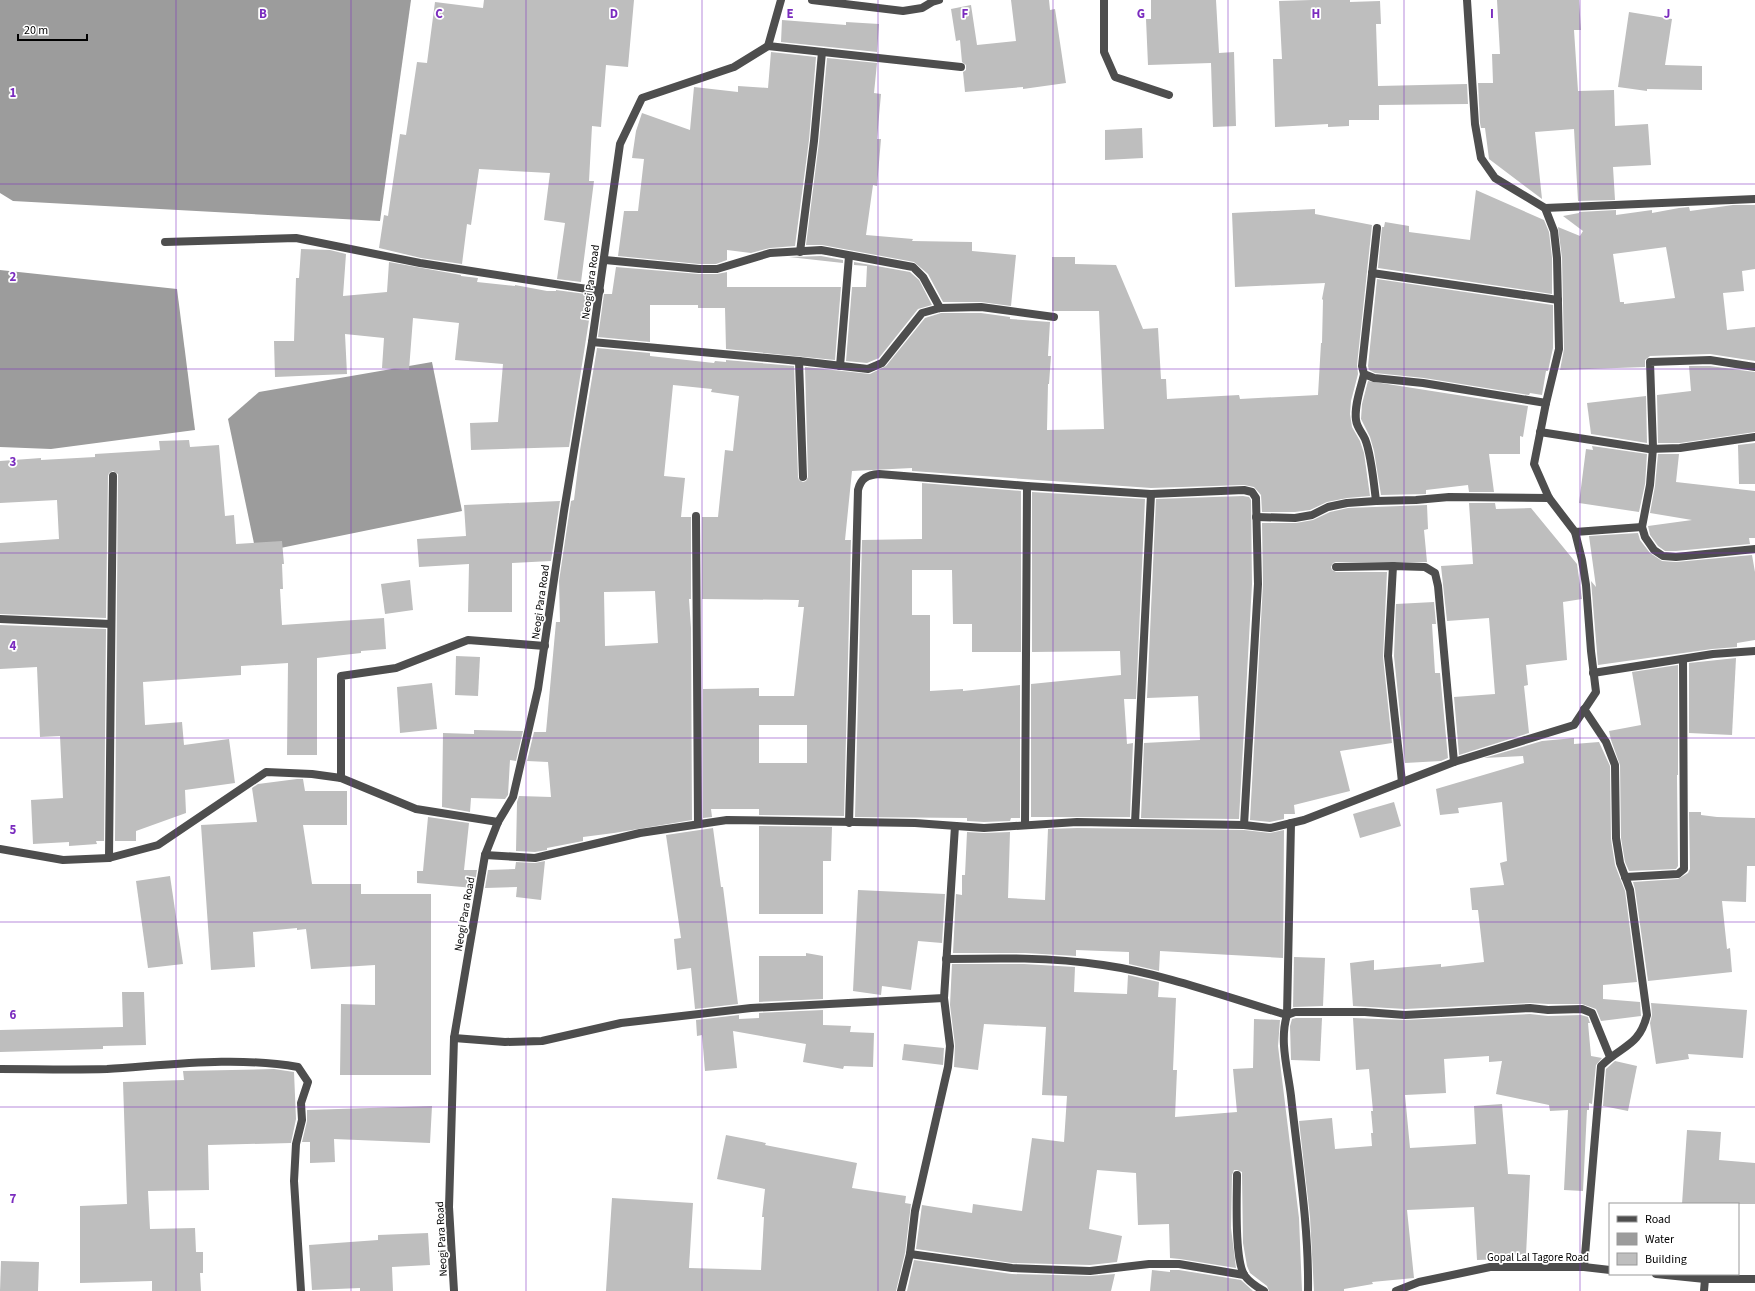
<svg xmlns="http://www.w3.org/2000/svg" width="1755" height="1291" viewBox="0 0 1755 1291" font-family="'Source Sans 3',sans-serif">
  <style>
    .water { fill: #9c9c9c }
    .building { fill: #bebebe; fill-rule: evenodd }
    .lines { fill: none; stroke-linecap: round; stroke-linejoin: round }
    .minor { stroke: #4e4e4e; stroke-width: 8 }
    .tertiary { stroke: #4e4e4e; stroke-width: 8 }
    .grid { fill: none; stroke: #7b2cbf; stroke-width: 1; stroke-opacity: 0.55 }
    .labels { text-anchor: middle; stroke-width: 3.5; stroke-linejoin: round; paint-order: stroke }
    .street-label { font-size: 11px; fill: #000; stroke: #fff }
    .grid-label { font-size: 13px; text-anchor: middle; font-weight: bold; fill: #7b2cbf; stroke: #fff; stroke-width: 3.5; stroke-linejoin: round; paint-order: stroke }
  </style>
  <rect width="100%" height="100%" fill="#fff"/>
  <g class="water">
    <polygon points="0,0 411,0 380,221 13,201 0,193"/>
    <polygon points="0,270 177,289 195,430 51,449 0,447"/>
    <polygon points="432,362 462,511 256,553 228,419 259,392"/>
  </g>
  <g class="building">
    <polygon points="484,0 634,0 628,67 606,65 601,127 592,126 589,181 594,181 581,282 557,279 565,223 544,220 550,173 479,169 471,225 467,224 462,264 421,258 379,248 384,215 388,216 400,134 406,135 417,62 427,63 435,2 483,8"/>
    <polygon points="1011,0 1049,0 1050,10 1055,9 1066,83 1023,89 1023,87 965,92 963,72 966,70 966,65 962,62 960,40 956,41 951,9 971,5 977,45 1016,41"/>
    <polygon points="1151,0 1216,0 1219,53 1234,52 1236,126 1213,127 1211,63 1148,65 1146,19 1151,19"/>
    <polygon points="1311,0 1350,0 1350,2 1380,1 1381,24 1376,24 1378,86 1467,84 1468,104 1379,105 1379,120 1349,120 1349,126 1328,127 1328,124 1275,127 1273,59 1282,59 1279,1"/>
    <polygon points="1497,0 1579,0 1581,30 1574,30 1578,91 1614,90 1615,126 1648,124 1651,165 1613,167 1615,200 1578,201 1574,129 1535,132 1542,199 1489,159 1485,128 1481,128 1480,123 1478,83 1493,83 1492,54 1500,54"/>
    <polygon points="1629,12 1672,19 1665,65 1702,66 1702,90 1647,89 1647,91 1618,87"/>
    <polygon points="782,20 846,25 846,22 879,24 877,52 781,42"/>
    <polygon points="771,52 816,57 809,140 795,246 770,248 751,253 727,250 727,260 716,264 699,264 618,256 624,211 638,211 644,159 632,158 636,131 642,113 690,130 694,87 738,92 738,86 768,88"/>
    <polygon points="827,58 877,63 874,93 881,94 877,139 881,139 877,186 873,185 866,235 913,239 912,241 972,242 972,251 1016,255 1011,306 981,302 943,302 928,274 914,262 822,245 806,245 819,142"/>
    <polygon points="1142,128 1143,158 1105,160 1105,130"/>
    <polygon points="1476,190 1544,220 1549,232 1552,258 1552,294 1378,268 1382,227 1384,227 1385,222 1409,226 1409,232 1470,240"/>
    <path d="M1733,205h22v64l-13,2 2,20 -21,2 4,37 28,-3v34l-45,-7 -60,2 -5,4v7l-85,3 4,-21 -2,-91 -4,-31 22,9 3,-5 -20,-15 16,-3v-1l37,-2v5l36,-5v3l27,-5 10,-1 1,4zM1666,247l9,51 -51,6v-2h-4l-7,-48z"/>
    <path d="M1315,209v5l57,11 -15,140 1,9 -7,27 -1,13 2,13 8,14 4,12 6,43 -23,2 -20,4 -17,8 -15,2h-33l-1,-17 -7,-8 -10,-2 -93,3 -239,-17v-3l-60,3 -7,69h6l-7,276 -85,-1v-6h-48l1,8 -9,1v-129l56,-1v8h35l10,-89h-6l1,-7 -97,-1v-82h16l7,-67 8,1 6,-55 -28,-4 1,-3 -39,-4 -9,91 21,2 -4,39h10v82h-2l2,29 1,192 -78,13 -31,4v4l-36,7v2l-12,2 -19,-1 1,-49 2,-6 32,1 -3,-35 -21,-1 7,-29h12l10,-110h4l-1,-41 12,-80 3,-1 6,-50 17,-102 53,5v3l64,7 1,-2 11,1v-2l68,6 4,111 1,3 4,2 3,-1 2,-4 -3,-110 65,7 16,-8 39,-48 16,-5h40l29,4v2l40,3 -2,34h3l-2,28h-1l-1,46 57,-1 -5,-118h-47v-54h23v7l41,1 27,64 15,-1 3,51h5l1,20 72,-4 1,4 78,-4 3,-52h1l1,-43 -1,-1 3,-16 -90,4 -3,-74zM655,591l3,52 -53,3 -1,-54zM759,725h48v38h-48z"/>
    <polygon points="301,249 330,250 346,254 343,296 387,292 389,262 461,275 461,276 478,278 477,282 515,286 515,285 547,291 556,291 556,290 593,295 569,447 471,450 470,423 498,422 503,364 455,360 459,323 413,318 409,370 382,368 384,338 345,334 347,374 275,377 274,341 294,341 296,278 299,278"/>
    <polygon points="821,256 843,260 843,263 789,257"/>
    <polygon points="854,262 910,272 919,280 932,305 918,309 879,358 867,363 846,361 852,287 866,287 867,266 854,265"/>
    <polygon points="616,267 699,274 717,274 727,272 727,287 841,287 835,360 726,349 725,308 698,308 698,305 650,305 650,342 598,337 604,294 612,294"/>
    <polygon points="1377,279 1553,305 1553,348 1548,371 1546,371 1542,395 1530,393 1529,395 1424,378 1375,373 1369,370 1368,366"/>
    <polygon points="1689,366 1710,366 1755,372 1755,432 1680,443 1658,443 1657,395 1691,391"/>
    <polygon points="1368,381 1528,406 1523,437 1520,436 1520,454 1489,454 1494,492 1469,492 1468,485 1426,490 1426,494 1381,495 1374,451 1370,437 1361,419 1362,404"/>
    <polygon points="1646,396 1647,443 1591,434 1587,403"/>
    <polygon points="189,440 190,447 219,445 225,516 234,515 236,544 282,541 284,564 282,564 283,589 280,589 282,625 384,618 386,649 361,651 361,653 317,658 317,755 287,755 288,663 241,666 241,675 143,682 145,725 182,722 184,745 229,739 235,783 185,790 186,813 136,831 136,841 115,841 118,474 113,471 109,473 108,476 106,618 0,614 0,543 59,539 57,500 0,503 0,461 41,458 41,460 95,457 95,454 160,450 159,441"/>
    <polygon points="1755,443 1755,484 1739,484 1738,445"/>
    <polygon points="1592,446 1647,454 1645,484 1639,512 1579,503 1586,449 1593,450"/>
    <polygon points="1658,454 1679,454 1676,482 1755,491 1755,538 1749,538 1750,544 1676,551 1665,551 1658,546 1650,535 1648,526 1692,520 1650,513 1655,486"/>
    <polygon points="922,483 1021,491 1021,652 972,652 972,624 953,624 952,570 912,570 912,615 930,615 930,691 963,689 963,691 1020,685 1020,818 1011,818 1010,821 984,822 967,821 967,818 855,817 862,540 922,539"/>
    <polygon points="1032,492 1145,499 1136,699 1124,699 1127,744 1133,743 1130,817 1031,817 1031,684 1121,675 1120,651 1032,652"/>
    <polygon points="1243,496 1249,497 1251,500 1252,584 1239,819 1141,818 1144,743 1200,740 1198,696 1147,698 1156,499"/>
    <polygon points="560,501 551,561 512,563 512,612 468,612 469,564 419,567 417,539 466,536 464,505"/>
    <polygon points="1469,503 1495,503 1496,509 1531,508 1577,564 1582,599 1563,602 1567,660 1526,665 1528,685 1524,686 1529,733 1459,755 1454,697 1495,694 1489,618 1447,621 1441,566 1473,564"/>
    <polygon points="1427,505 1428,529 1424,530 1427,562 1336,562 1333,563 1331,567 1332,570 1336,572 1387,572 1383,657 1392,743 1340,751 1350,791 1294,805 1295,814 1284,814 1284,819 1270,822 1250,820 1263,584 1262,523 1296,523 1313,520 1330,512 1348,508"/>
    <polygon points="1638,533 1640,540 1650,553 1662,561 1676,562 1752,555 1755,572 1755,640 1737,643 1737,647 1712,649 1598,665 1591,581 1596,587 1589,536"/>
    <polygon points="410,580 413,610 385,614 381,584"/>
    <polygon points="1434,602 1436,624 1432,624 1435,673 1440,673 1448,758 1441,761 1405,763 1394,656 1396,604"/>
    <polygon points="0,625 106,629 104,841 96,841 97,844 69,846 69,842 33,844 31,800 63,798 60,736 40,737 37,667 0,669"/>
    <polygon points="456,656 480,657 478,696 455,695"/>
    <polygon points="1736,658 1732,735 1689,733 1689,663"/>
    <polygon points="1678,665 1678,775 1677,775 1678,866 1676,869 1629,871 1625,862 1621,838 1620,765 1611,740 1609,731 1641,725 1632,672"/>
    <polygon points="432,683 437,729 400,733 397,687"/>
    <polygon points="474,730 523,731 516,761 510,760 508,795 505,799 471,798 470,812 442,807 443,733 474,734"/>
    <polygon points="1574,738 1574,744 1599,742 1610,766 1611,839 1615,865 1625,891 1637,982 1603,985 1603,999 1640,1002 1641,1016 1601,1021 1596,1009 1582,1004 1548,1004 1530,1003 1405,1009 1353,1006 1350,963 1374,960 1374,970 1441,964 1441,967 1484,962 1478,910 1472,910 1470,888 1504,885 1500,863 1507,861 1502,802 1458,808 1459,813 1440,815 1436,789 1524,763 1523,756 1484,758 1542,741"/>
    <polygon points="297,779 303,779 305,791 347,791 347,825 303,825 312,884 361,884 361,894 431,894 431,1075 340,1075 341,1004 375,1005 375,965 311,969 306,929 297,930 297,928 253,932 255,967 211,970 201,825 257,822 252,788 258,784"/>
    <polygon points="1394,802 1401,826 1360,838 1353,814"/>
    <polygon points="1689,812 1701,812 1701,815 1717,817 1755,818 1755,866 1747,866 1746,902 1722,901 1727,949 1730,948 1732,972 1648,981 1635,889 1633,882 1678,879 1688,873 1690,869"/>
    <polygon points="428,817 469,823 464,870 477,870 474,888 417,883 417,871 423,871"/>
    <polygon points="759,826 832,827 831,861 823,861 823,914 759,914"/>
    <polygon points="713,828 721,887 723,887 738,1004 695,1009 691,968 677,970 674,939 681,938 666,835"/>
    <polygon points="1077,828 1244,830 1270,833 1284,830 1283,958 1160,951 1159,971 1129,964 1129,952 1076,950 1076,956 1025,953 953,953 956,894 962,895 962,875 965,875 967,832 984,833 1010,832 1008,898 1045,900 1048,829"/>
    <polygon points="545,861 541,900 516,897 517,887 485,888 488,870 515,869 516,862 535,863"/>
    <polygon points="170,876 183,964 148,968 136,881"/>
    <polygon points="858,890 945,894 942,943 918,941 911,990 882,986 881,995 853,991"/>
    <polygon points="806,953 823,956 823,999 759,1002 759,956 806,956"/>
    <polygon points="1294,957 1325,958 1323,1006 1293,1007"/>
    <polygon points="952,964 1024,964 1075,967 1074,992 1127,994 1128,975 1159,982 1158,997 1176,998 1173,1070 1177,1070 1175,1117 1237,1112 1233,1069 1253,1068 1254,1019 1280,1020 1278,1046 1299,1218 1302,1291 1269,1291 1267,1286 1250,1273 1247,1266 1243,1243 1242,1175 1242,1172 1237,1170 1234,1170 1232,1175 1231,1228 1236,1268 1180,1259 1170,1258 1169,1224 1138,1225 1136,1173 1097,1170 1089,1229 1122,1236 1117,1262 1090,1265 1012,1263 916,1249 922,1205 972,1213 973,1204 1022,1211 1032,1138 1064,1142 1067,1096 1042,1095 1046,1027 984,1024 978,1070 954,1067 955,1045 950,1005"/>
    <polygon points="122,992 144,992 146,1045 103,1046 103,1049 0,1052 0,1030 123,1027"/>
    <polygon points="1651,1003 1747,1010 1743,1058 1688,1054 1689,1059 1656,1064 1650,1023 1652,1015"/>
    <polygon points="823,1010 823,1025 851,1026 850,1032 874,1033 873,1067 844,1066 843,1069 803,1062 806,1044 733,1031 737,1068 705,1071 702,1035 697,1036 696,1020 739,1015 739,1019 759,1018 759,1013"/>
    <polygon points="1530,1014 1548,1016 1581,1015 1588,1017 1590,1023 1588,1023 1591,1056 1602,1058 1596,1065 1592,1104 1589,1103 1589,1110 1587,1110 1583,1191 1564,1190 1568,1110 1550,1111 1549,1105 1496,1094 1502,1061 1489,1062 1489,1056 1444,1059 1446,1093 1405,1095 1410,1148 1476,1144 1474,1106 1502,1104 1508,1174 1530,1175 1526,1255 1504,1254 1504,1259 1477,1260 1474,1207 1407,1210 1414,1278 1372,1282 1373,1284 1344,1289 1344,1291 1314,1291 1310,1217 1299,1121 1332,1118 1335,1149 1372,1146 1371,1133 1373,1133 1371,1111 1373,1111 1369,1069 1356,1070 1353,1018 1405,1020"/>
    <polygon points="1296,1018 1322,1018 1320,1061 1291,1060 1290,1026 1292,1019"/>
    <polygon points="904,1044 944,1048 943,1065 902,1060"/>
    <polygon points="1615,1061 1637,1066 1628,1111 1603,1106 1606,1069"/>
    <polygon points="274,1069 294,1072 296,1119 291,1143 208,1145 209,1190 148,1191 150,1229 195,1228 196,1252 203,1252 203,1273 200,1273 201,1291 152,1291 152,1281 80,1283 80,1206 127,1204 123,1082 184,1080 183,1071"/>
    <polygon points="432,1106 430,1143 334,1139 335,1162 310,1163 310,1142 302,1142 307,1121 307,1110"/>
    <polygon points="1687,1130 1721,1132 1719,1160 1755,1163 1755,1204 1682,1204"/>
    <polygon points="726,1135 766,1143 765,1145 857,1163 852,1188 906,1196 905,1203 911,1204 905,1253 896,1291 606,1291 612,1198 693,1203 689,1268 761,1270 764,1217 762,1217 765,1189 717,1179"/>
    <polygon points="428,1233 430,1265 392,1267 393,1291 360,1291 360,1288 312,1290 309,1245 378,1240 378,1235"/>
    <polygon points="914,1260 1012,1274 1090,1276 1115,1274 1111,1291 907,1291"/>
    <polygon points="1,1261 39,1262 38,1291 0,1291"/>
    <polygon points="1152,1270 1170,1272 1170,1270 1179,1270 1241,1280 1253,1291 1150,1291"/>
  </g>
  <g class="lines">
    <g class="minor">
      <polyline points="812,0 903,11 922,8 932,2 939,0"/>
      <polyline points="1104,0 1104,52 1115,77 1169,95"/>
      <polyline points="768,46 961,67"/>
      <polyline points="1545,208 1755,199"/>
      <polyline points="1377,228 1362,366 1364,374 1374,378 1423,383 1546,403"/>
      <polyline points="165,242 296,238 420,263 600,291"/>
      <polyline points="800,252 814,141 822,52"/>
      <polyline points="605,260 699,269 717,269 770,253 821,250 913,267 923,277 940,308"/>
      <polyline points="1372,273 1558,300"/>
      <polyline points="592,342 799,361 868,369 882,363 922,313 940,308 981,307 1054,317"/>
      <polyline points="799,361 803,477"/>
      <polyline points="840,366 849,256"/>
      <polyline points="1755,367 1710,360 1650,362 1653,448 1650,485 1642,527 1645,537 1654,550 1663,556 1676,557 1755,549"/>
      <path d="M1364,374c-3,14 -10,31 -8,46 1,8 6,12 9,19 6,14 9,45 11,62"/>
      <polyline points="1540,432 1649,449 1680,448 1755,437"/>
      <polyline points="696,516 698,824"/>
      <polyline points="1256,517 1295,518 1312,515 1328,507 1347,503 1376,501 1416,500 1449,497 1549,498"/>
      <polyline points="1575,532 1642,527"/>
      <polyline points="1393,566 1388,656 1402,782"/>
      <polyline points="1336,567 1393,566 1425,567 1435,573 1438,586 1454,762"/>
      <polyline points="0,619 111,624"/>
      <polyline points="1593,673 1713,654 1755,651"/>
      <polyline points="341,778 341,676 396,668 468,640 545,646"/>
      <path d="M849,823l9,-333c3,-12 9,-15 21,-16l148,12 124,8 93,-4 8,2 4,6 2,86 -14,241"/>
      <polyline points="1135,823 1151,494"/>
      <polyline points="1025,825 1027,486"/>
      <polyline points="0,849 63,860 109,858 158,845 266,772 312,774 341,778 416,809 498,822"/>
      <polyline points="485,855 535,858 640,833 727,820 915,823 984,828 1077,822 1244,825 1270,828 1304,820 1454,762 1574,725 1596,692 1591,651 1586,585 1582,560 1575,532 1549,498 1534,464 1546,403 1559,349 1557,258 1554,231 1545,208 1495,178 1481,158 1475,124 1467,0"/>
      <polyline points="109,858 113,476"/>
      <polyline points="1625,877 1678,874 1684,869 1683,659"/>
      <path d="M946,959c52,-1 105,-2 157,6 62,9 123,32 184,50l4,-192"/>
      <polyline points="454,1038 505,1042 542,1041 621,1023 751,1008 944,998"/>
      <path d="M0,1069c35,0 71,1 107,0 63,-4 128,-13 191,-2l10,15 -7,21 1,17 -6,24 -2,37 7,110"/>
      <path d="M1237,1175c0,21 -3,86 8,101 5,7 12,11 19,15"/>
      <polyline points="910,1254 1012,1268 1090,1271 1149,1264 1179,1264 1244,1275"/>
      <path d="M1584,1267l17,-201c21,-21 38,-19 46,-51l-17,-125 -10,-27 -4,-25 -1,-73 -9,-23 -22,-33"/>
      <polyline points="454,1291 449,1207 454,1038 485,855 498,822 513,797 538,689 564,511 592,342 620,144 642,98 734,67 768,46 781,0"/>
      <polyline points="901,1291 910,1254 915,1211 948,1067 950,1046 944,998 955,826"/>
      <path d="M1308,1291c1,-65 -10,-130 -17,-195 -3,-26 -12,-55 -4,-81l8,-3h70l40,3 125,-7 18,2 34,-1 10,4 18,44"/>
      <polyline points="1704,1291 1705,1279"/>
    </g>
    <g class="tertiary">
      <polyline points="1656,1274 1705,1279 1755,1279"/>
      <polyline points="1396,1291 1419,1282 1490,1267 1584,1267 1610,1270"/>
    </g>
  </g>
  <path class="grid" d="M176,0v1291M351,0v1291M526,0v1291M702,0v1291M878,0v1291M1053,0v1291M1228,0v1291M1404,0v1291M1580,0v1291M0,184h1755M0,369h1755M0,553h1755M0,738h1755M0,922h1755M0,1107h1755"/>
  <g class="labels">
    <g class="street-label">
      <text transform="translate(590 282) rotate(-82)" y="4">Neogi Para Road</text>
      <text transform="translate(540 602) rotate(-82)" y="4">Neogi Para Road</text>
      <text transform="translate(464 914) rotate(-80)" y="4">Neogi Para Road</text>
      <text transform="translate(441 1239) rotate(-93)" y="4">Neogi Para Road</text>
      <text x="1538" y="1261">Gopal Lal Tagore Road</text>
    </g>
  </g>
  <g class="grid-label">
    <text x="263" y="18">B</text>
    <text x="439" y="18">C</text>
    <text x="614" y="18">D</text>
    <text x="790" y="18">E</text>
    <text x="965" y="18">F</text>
    <text x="1141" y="18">G</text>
    <text x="1316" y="18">H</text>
    <text x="1492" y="18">I</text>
    <text x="1667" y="18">J</text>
    <text x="13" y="97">1</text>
    <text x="13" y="281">2</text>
    <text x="13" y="466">3</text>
    <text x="13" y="650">4</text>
    <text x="13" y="834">5</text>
    <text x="13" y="1019">6</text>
    <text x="13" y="1203">7</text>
  </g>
  <rect x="1609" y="1203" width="130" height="72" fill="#ffffff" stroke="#999999"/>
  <rect x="1617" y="1216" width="20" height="6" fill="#4e4e4e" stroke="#999999"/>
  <text x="1645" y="1223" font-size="12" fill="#000000">Road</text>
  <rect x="1617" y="1233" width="20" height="12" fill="#9c9c9c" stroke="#999999"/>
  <text x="1645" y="1243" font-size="12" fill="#000000">Water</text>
  <rect x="1617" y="1253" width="20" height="12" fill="#bebebe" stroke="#999999"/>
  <text x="1645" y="1263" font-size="12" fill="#000000">Building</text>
  <path d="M18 34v6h69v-6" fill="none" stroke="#000000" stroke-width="2"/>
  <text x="24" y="34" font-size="12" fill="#000000" stroke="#ffffff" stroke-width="3" paint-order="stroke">20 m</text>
</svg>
